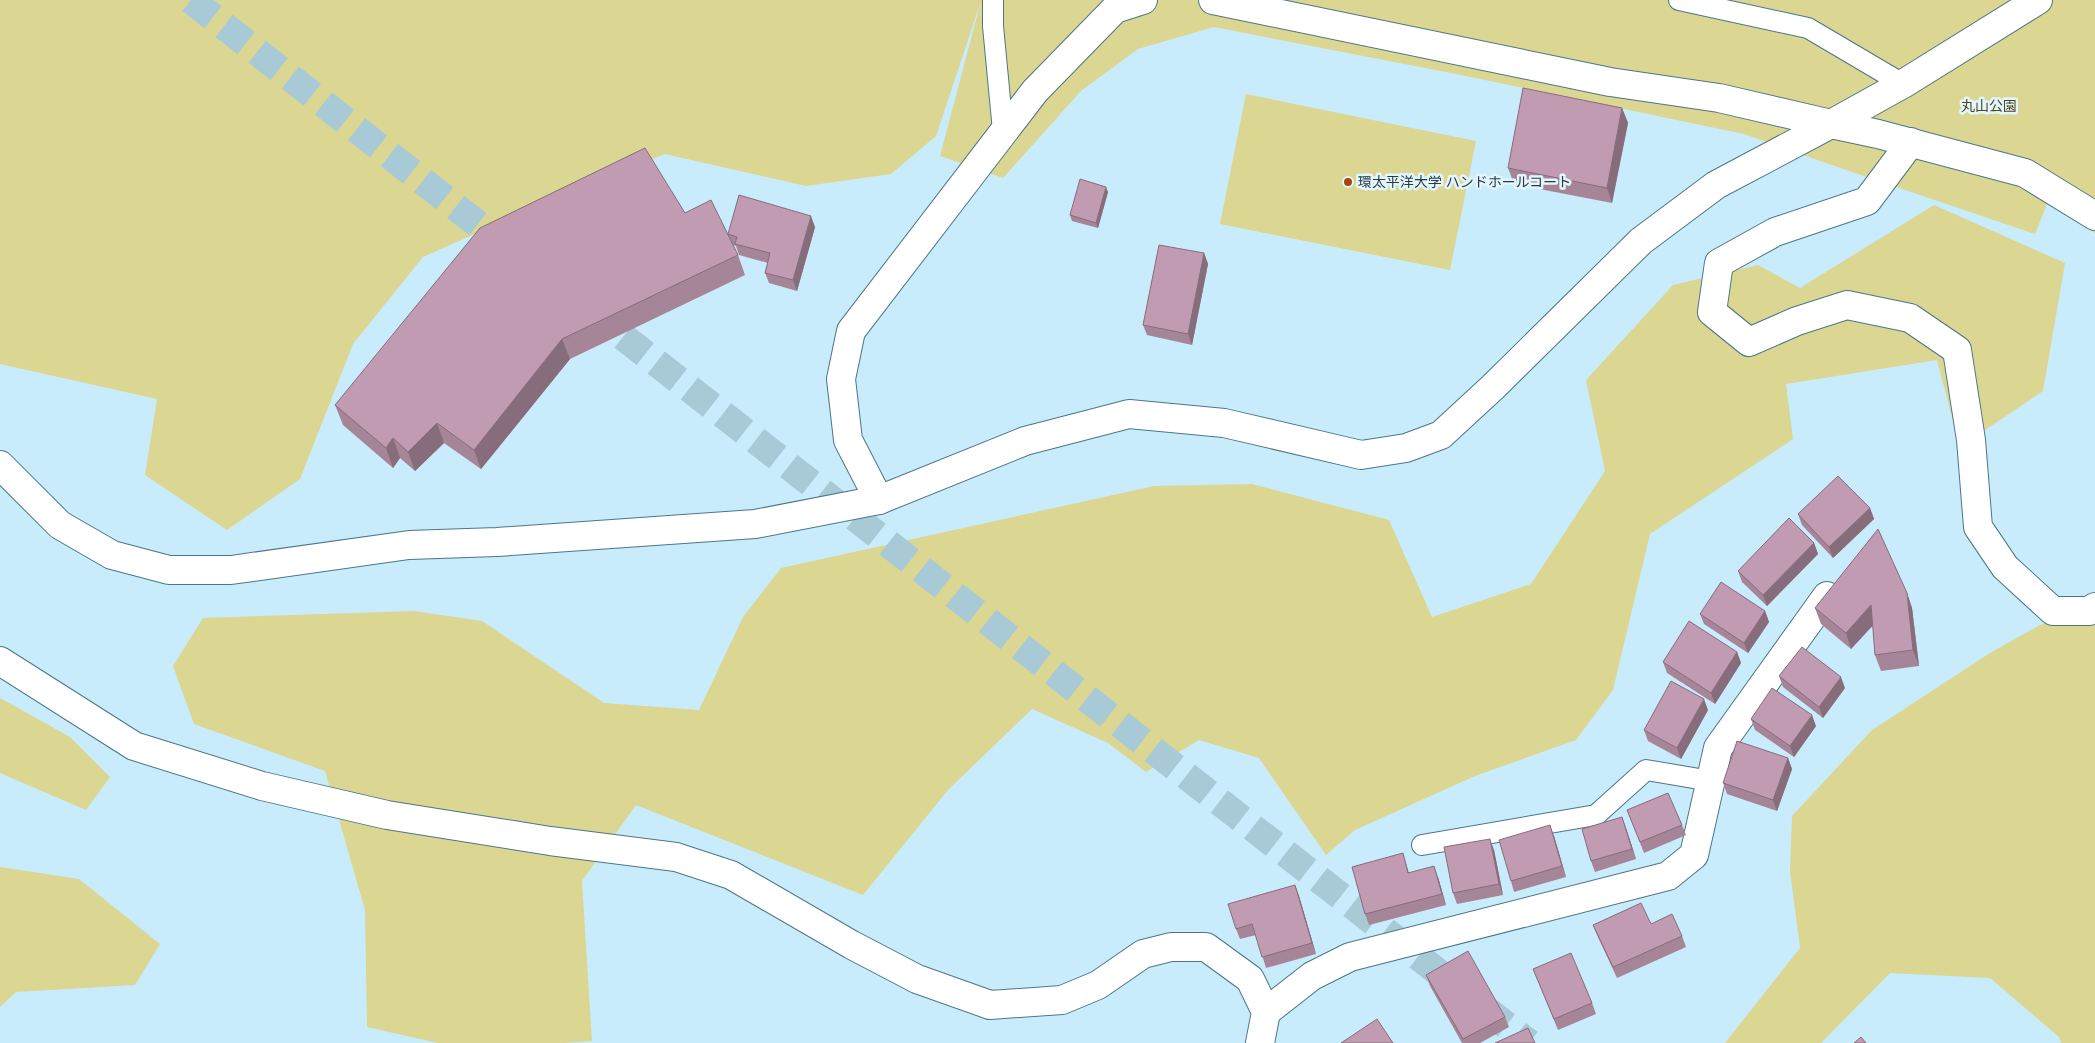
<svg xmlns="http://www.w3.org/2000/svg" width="2095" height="1043" viewBox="0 0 2095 1043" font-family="'Varela Round','Noto Sans JP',sans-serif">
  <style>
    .green { fill: #dbd692 }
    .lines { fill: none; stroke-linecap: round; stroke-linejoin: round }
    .highway-tunnel { stroke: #a8c9d6; stroke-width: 28; stroke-dasharray: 28 14; stroke-linecap: butt }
    .lane-casing { stroke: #4c7686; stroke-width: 22 }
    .street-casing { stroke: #4c7686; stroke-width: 30 }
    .secondary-casing { stroke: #4c7686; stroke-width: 30 }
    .lane { stroke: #fff; stroke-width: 20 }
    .street { stroke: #fff; stroke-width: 28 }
    .secondary { stroke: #fff; stroke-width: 28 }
    .wall { fill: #a68598 }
    .shaded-wall { fill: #876c7c }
    .building { fill: #c19bb1; stroke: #876c7c }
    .poi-dot { fill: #a8450c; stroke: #e4f6fd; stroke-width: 2 }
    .labels { text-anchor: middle; stroke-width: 5; stroke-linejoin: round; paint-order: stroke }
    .park-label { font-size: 14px; fill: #4a461d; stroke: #e4f6fd }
    .poi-label { font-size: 14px; fill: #283b42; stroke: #e4f6fd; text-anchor: start }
  </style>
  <rect width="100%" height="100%" fill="#c8ecfb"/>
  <g class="green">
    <polygon points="0,0 2095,0 2095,233 2047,204 2035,234 1820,161 1744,134 1456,74 1214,27 1138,49 1081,91 1003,178 940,156 981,1 936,136 891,174 806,186 665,154 580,187 423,257 353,344 300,479 227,530 145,475 157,399 0,364"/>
    <polygon points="1246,94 1476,141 1450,270 1220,224"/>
    <polygon points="1934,205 2065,263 2043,391 1960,447 1937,360 1786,384 1793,439 1650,534 1613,690 1576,740 1475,776 1355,830 1326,855 1259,758 1199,740 1146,772 1108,743 1032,709 948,790 863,895 636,805 582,881 592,1041 563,1043 438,1043 367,1027 365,910 325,771 194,724 173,666 203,618 414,611 482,621 604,703 699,710 743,617 781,568 1154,486 1252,484 1389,520 1432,617 1531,584 1605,471 1586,380 1673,285 1758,265 1800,288"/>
    <polygon points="2095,604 2095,1043 2061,1043 2059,1037 1990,978 1890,973 1821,1043 1725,1043 1800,948 1790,871 1792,816 1872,730 1990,653 2038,626"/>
    <polygon points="0,698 70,737 110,777 86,810 0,773"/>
    <polygon points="0,867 79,879 160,944 135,985 16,992 0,1007"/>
  </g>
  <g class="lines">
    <g class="highway-tunnel">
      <polyline points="191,0 511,250"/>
      <polyline points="590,311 1529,1043"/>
    </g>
    <g class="lane-casing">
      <g id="lane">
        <polyline points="993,0 993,26 1003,131"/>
        <polyline points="1679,0 1808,28 1903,84"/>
        <polyline points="1422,845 1596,815 1646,770 1711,781"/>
      </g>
    </g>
    <g class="street-casing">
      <g id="street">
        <polyline points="1213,0 1610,82 1719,98 1831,124 1903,84 2038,0"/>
        <polyline points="1911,142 1867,201 1775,232 1719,263 1712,312 1749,342 1797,321 1847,305 1910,318 1957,350 1971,440 1978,527 2005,567 2053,611 2089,611 2095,607"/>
        <polyline points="879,500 848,440 841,379 851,331 1035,91 1115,9 1143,0"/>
        <polyline points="1266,1012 1312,976 1350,957 1668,876 1694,855 1718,748 1827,596"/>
      </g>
    </g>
    <g class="secondary-casing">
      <g id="secondary">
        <polyline points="0,465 60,525 112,555 169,570 231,570 409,545 497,542 755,524 879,500 1025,441 1129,414 1224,423 1361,455 1406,448 1441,435 1493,387 1641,241 1716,185 1831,124 1878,134 2025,173 2095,216"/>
        <polyline points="0,661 134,746 262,786 387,815 550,841 676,857 731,875 852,945 917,979 990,1005 1062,1000 1098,985 1143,954 1171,947 1206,947 1250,979 1266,1012 1260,1043"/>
      </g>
    </g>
    <use href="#lane" class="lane"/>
    <use href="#street" class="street"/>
    <use href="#secondary" class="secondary"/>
  </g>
  <g class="wall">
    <polygon points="1622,108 1628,123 1612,203 1514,184 1508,168"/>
    <polygon points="1108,192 1098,228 1072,221 1070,215"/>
    <polygon points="685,213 728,234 815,227 797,291 769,283 765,273 768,263 739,255 736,246 733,245 738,255 745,275 570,359 481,469 444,443 415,471 400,458 393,468 343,425 335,405"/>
    <polygon points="1204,253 1208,264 1192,345 1147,335 1143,325"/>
    <polygon points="1870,508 1874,519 1833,558 1802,525 1798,514"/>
    <polygon points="1814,543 1818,554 1767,606 1742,582 1738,571"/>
    <polygon points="1907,593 1912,608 1919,666 1881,671 1875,655 1873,625 1851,649 1821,624 1815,608"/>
    <polygon points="1765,611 1769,622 1748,653 1704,624 1700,614"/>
    <polygon points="1737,652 1741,663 1715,704 1667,673 1663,662"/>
    <polygon points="1779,676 1845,688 1823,718 1783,687"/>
    <polygon points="1708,710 1681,759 1648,741 1644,730"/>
    <polygon points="1751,719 1816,726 1794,757 1755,730"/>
    <polygon points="1788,758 1792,769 1777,811 1727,794 1723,783"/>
    <polygon points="1627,810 1682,825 1686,835 1644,853"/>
    <polygon points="1626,828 1636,859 1595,872 1591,861"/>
    <polygon points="1554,836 1566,877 1514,892 1511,881"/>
    <polygon points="1494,850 1503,895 1457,904 1453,893"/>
    <polygon points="1403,853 1409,873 1438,877 1446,905 1369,925 1365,914"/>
    <polygon points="1295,885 1299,896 1316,954 1266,968 1256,935 1240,939 1236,929"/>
    <polygon points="1651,924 1682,936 1686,947 1617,978 1597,935 1593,925"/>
    <polygon points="1533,969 1592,1003 1596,1014 1558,1030"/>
    <polygon points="1426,975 1505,1017 1509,1027 1480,1043 1462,1043 1430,986"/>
  </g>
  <g class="shaded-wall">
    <polygon points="1622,108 1628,123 1612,203 1607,188"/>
    <polygon points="1106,187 1108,192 1098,228 1096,223"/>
    <polygon points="811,216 815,227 797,291 793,280"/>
    <polygon points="1204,253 1208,264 1192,345 1188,334"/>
    <polygon points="562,339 570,359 481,469 474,450"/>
    <polygon points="437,423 444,443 415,471 408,452"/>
    <polygon points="393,438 400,458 393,468 386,448"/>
    <polygon points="1870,508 1874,519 1833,558 1829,547"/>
    <polygon points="1814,543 1818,554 1767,606 1763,595"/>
    <polygon points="1907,593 1912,608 1919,666 1913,650"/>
    <polygon points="1871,605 1877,621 1851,649 1846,633"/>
    <polygon points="1765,611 1769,622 1748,653 1744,643"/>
    <polygon points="1737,652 1741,663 1715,704 1711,693"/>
    <polygon points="1841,677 1845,688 1823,718 1819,707"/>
    <polygon points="1704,699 1708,710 1681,759 1677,748"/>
    <polygon points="1812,715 1816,726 1794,757 1790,746"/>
    <polygon points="1788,758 1792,769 1777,811 1773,800"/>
    <polygon points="1622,817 1626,828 1636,859 1632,849"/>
    <polygon points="1550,825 1554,836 1566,877 1562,866"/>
    <polygon points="1490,839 1494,850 1503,895 1499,884"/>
    <polygon points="1434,866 1438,877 1446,905 1442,894"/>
    <polygon points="1295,885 1299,896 1316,954 1312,943"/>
  </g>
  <g class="building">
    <polygon points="1523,88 1622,108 1607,188 1508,168"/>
    <polygon points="645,148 685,213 711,200 738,255 562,339 474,450 437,423 408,452 393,438 386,448 335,405 480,228"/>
    <polygon points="1080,179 1106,187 1096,223 1070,215"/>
    <polygon points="739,195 811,216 793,280 765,273 770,253 735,244 737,237 728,234"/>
    <polygon points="1159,245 1204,253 1188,334 1143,325"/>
    <polygon points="1838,476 1870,508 1829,547 1798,514"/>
    <polygon points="1789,518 1814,543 1763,595 1738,571"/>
    <polygon points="1878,529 1907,593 1913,650 1875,655 1871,605 1846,633 1815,608"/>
    <polygon points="1721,582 1765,611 1744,643 1700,614"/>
    <polygon points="1689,621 1737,652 1711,693 1663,662"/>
    <polygon points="1802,647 1841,677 1819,707 1779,676"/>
    <polygon points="1671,681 1704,699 1677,748 1644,730"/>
    <polygon points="1772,688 1812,715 1790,746 1751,719"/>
    <polygon points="1737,741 1788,758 1773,800 1723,783"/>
    <polygon points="1668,793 1682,825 1640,842 1627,810"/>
    <polygon points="1622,817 1632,849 1591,861 1582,829"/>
    <polygon points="1550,825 1562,866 1511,881 1499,840"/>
    <polygon points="1490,839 1499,884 1453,893 1444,847"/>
    <polygon points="1403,853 1408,873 1434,866 1442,894 1365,914 1352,867"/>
    <polygon points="1295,885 1312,943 1262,957 1252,924 1236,929 1228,904"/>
    <polygon points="1641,903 1651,924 1672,914 1682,936 1613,967 1593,925"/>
    <polygon points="1468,951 1505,1017 1463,1039 1426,975"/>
    <polygon points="1571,953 1592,1003 1554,1019 1533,969"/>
    <polygon points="1377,1019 1393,1043 1341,1043"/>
    <polygon points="1528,1028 1535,1043 1495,1043"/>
    <polygon points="1861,1037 1866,1043 1854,1043"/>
  </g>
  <circle class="poi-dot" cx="1348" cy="182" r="5"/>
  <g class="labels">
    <g class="park-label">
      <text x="1989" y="111">丸山公園</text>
    </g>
    <g class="poi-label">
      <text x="1358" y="187">環太平洋大学 ハンドホールコート</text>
    </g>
  </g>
</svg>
